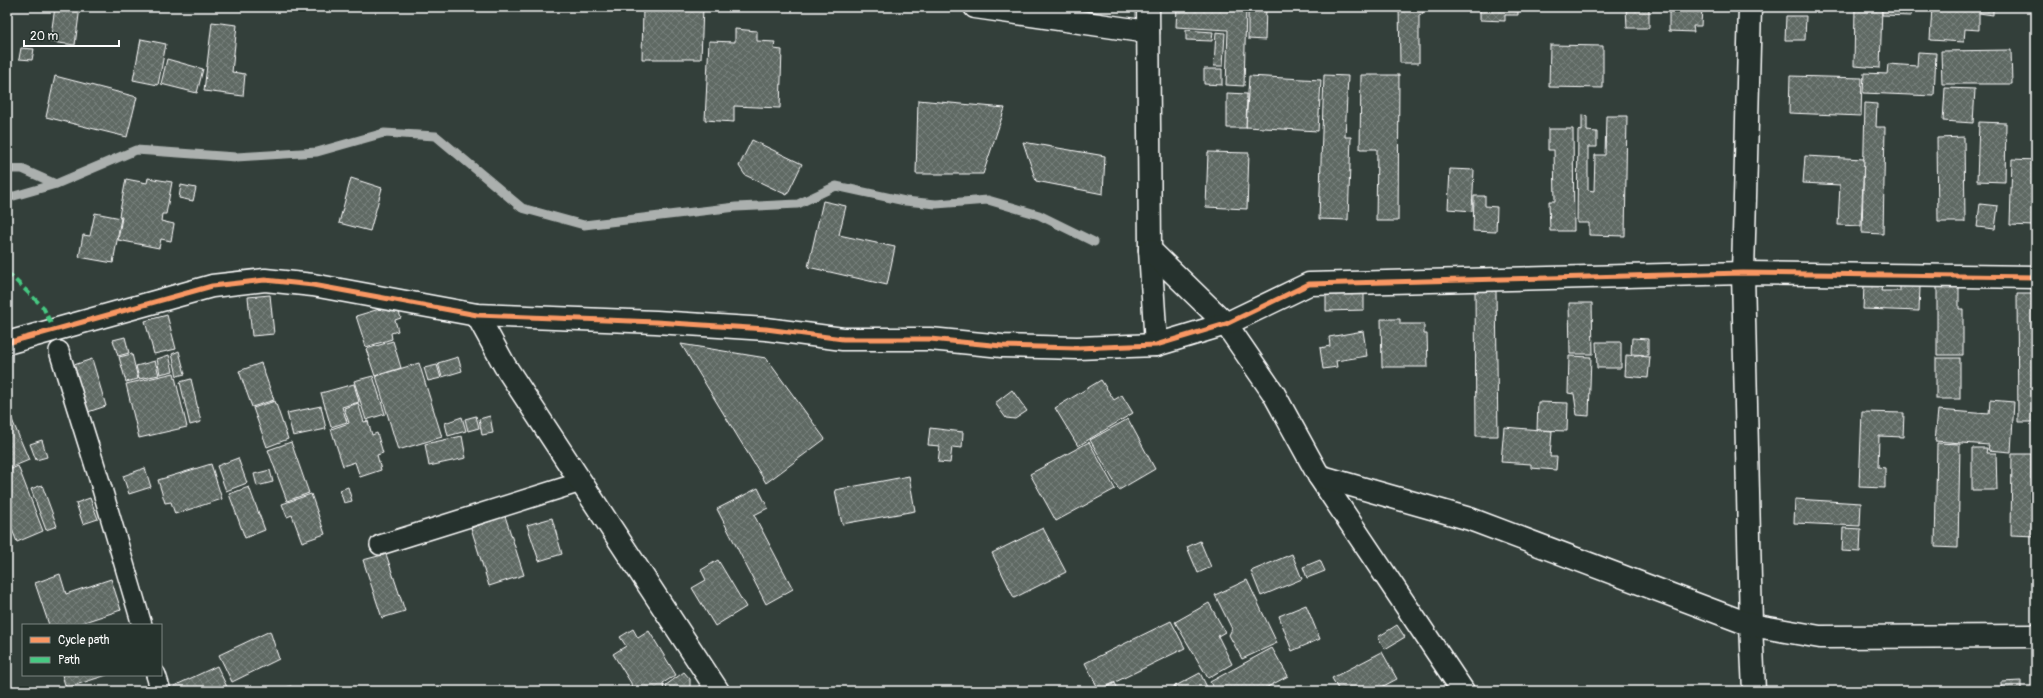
<svg xmlns="http://www.w3.org/2000/svg" width="2043" height="698" viewBox="0 0 2043 698" font-family="Pangolin,sans-serif">
  <style>
    .lines { fill: none; stroke-linecap: round; stroke-linejoin: round }
    .stream { stroke: #abb0ae; stroke-width: 9 }
    .building { fill: url(#building-cross-hatch); stroke: #fff }
    .service-casing { stroke: #fff; stroke-width: 22 }
    .minor-casing { stroke: #fff; stroke-width: 25 }
    .tertiary-casing { stroke: #fff; stroke-width: 25 }
    .service { stroke: #26332d; stroke-width: 19 }
    .minor { stroke: #26332d; stroke-width: 22 }
    .tertiary { stroke: #26332d; stroke-width: 22 }
    .quiet { stroke: #46c982; stroke-width: 4; stroke-dasharray: 8 4; stroke-linecap: butt }
    .cycleway-casing { stroke: #26332d; stroke-width: 8 }
    .cycleway { stroke: #f99763; stroke-width: 5 }
  </style>
  <defs>
    <pattern id="building-cross-hatch" width="8" height="8" patternUnits="userSpaceOnUse"><rect width="8" height="8" fill="#5f6964"/><path d="M0 0l8 8M0 8l8-8" fill="none" stroke="#77807b"/></pattern>
  </defs>
  <rect width="100%" height="100%" fill="#333f3a"/>
  <filter id="ink" filterUnits="userSpaceOnUse"><feTurbulence type="fractalNoise" baseFrequency=".025" numOctaves="2"/><feDisplacementMap in="SourceGraphic" scale="8" xChannelSelector="R" yChannelSelector="G"/><feConvolveMatrix kernelMatrix="1 2 1 2 8 2 1 2 1" color-interpolation-filters="sRGB"/></filter>
  <g filter="url(#ink)">
    <g class="lines">
      <g class="stream">
        <polyline points="7,169 22,169 56,184 136,150 236,157 317,152 384,133 436,136 522,208 584,225 736,207 798,204 836,186 905,201 936,204 988,200 1039,215 1094,242"/>
        <polyline points="7,198 56,184"/>
      </g>
    </g>
    <g class="building">
      <polygon points="55,7 80,7 75,45 50,42"/>
      <polygon points="643,7 703,7 701,59 642,59"/>
      <polygon points="1177,7 1246,7 1244,86 1226,85 1228,30 1176,27"/>
      <polygon points="1248,7 1266,7 1265,40 1248,39"/>
      <rect x="1267" y="7" width="17" height="4"/>
      <polygon points="1399,7 1423,7 1423,14 1419,15 1419,63 1400,63"/>
      <polygon points="1480,7 1535,7 1535,8 1518,8 1518,15 1505,15 1505,21 1480,20"/>
      <polygon points="1626,7 1649,7 1649,28 1627,28"/>
      <polygon points="1669,7 1702,7 1701,26 1693,26 1694,32 1669,31"/>
      <polygon points="1855,7 1882,7 1880,68 1854,66"/>
      <polygon points="1882,7 1911,7 1911,16 1882,15"/>
      <polygon points="1932,7 1993,7 1993,15 1979,13 1979,30 1965,29 1964,42 1930,40"/>
      <polygon points="1786,16 1806,16 1805,40 1785,40"/>
      <polygon points="212,22 237,25 232,72 245,74 243,96 204,91"/>
      <polygon points="735,29 757,31 757,41 775,42 774,49 782,50 780,108 734,106 734,122 705,120 709,41 735,42"/>
      <polygon points="1186,30 1213,32 1212,41 1186,40"/>
      <polygon points="1216,32 1225,33 1223,66 1214,66"/>
      <polygon points="141,39 166,44 158,85 133,80"/>
      <polygon points="1550,45 1603,46 1603,88 1549,87"/>
      <polygon points="21,48 34,49 32,60 19,59"/>
      <polygon points="2011,50 2012,84 1942,84 1941,51"/>
      <polygon points="1918,52 1936,53 1934,96 1863,93 1864,73 1887,74 1888,64 1917,66"/>
      <polygon points="167,59 203,69 197,93 161,84"/>
      <polygon points="1204,69 1222,69 1222,85 1204,84"/>
      <polygon points="1324,75 1348,76 1345,137 1351,137 1348,220 1319,219"/>
      <polygon points="1361,75 1399,75 1398,221 1376,221 1377,149 1360,149"/>
      <polygon points="55,76 137,97 127,137 46,117"/>
      <polygon points="1249,76 1321,80 1318,131 1246,127"/>
      <polygon points="1790,76 1862,78 1861,116 1789,113"/>
      <polygon points="1945,88 1975,89 1973,123 1943,121"/>
      <polygon points="1227,93 1247,94 1246,128 1227,128"/>
      <polygon points="918,100 1005,108 983,174 916,174"/>
      <polygon points="1865,103 1877,104 1876,127 1885,127 1883,234 1862,233"/>
      <polygon points="1582,115 1587,116 1587,131 1597,132 1597,147 1588,147 1588,190 1594,191 1595,155 1605,155 1606,116 1627,116 1625,236 1589,235 1589,223 1577,223 1578,130 1582,131"/>
      <polygon points="1979,122 2006,123 2005,182 1977,181"/>
      <polygon points="1548,129 1573,129 1574,231 1550,231 1549,201 1555,201 1554,150 1548,150"/>
      <polygon points="1964,137 1965,222 1938,222 1937,138"/>
      <polygon points="752,140 802,164 787,195 745,175 739,166"/>
      <polygon points="1023,142 1105,156 1103,194 1036,181"/>
      <polygon points="1208,152 1249,153 1247,209 1206,207"/>
      <polygon points="1805,156 1864,159 1861,226 1838,225 1840,185 1803,183"/>
      <polygon points="2012,159 2036,160 2033,226 2010,225"/>
      <polygon points="1450,169 1474,170 1472,211 1448,209"/>
      <polygon points="148,178 172,182 166,214 162,214 161,221 174,224 171,241 161,239 159,248 118,240 122,217 119,216 126,179 147,183"/>
      <polygon points="351,178 382,188 370,231 339,223"/>
      <polygon points="181,185 196,188 193,201 179,198"/>
      <polygon points="1474,196 1485,196 1485,206 1497,207 1496,232 1473,231"/>
      <polygon points="823,201 846,206 839,235 895,247 887,285 808,267"/>
      <polygon points="1980,204 1998,206 1995,229 1977,227"/>
      <polygon points="95,213 121,218 113,263 79,257 83,235 90,236"/>
      <polygon points="1864,285 1882,286 1881,291 1900,291 1900,286 1920,287 1919,311 1863,309"/>
      <polygon points="1937,287 1959,287 1959,309 1963,309 1963,355 1937,355"/>
      <polygon points="1364,291 1364,310 1326,311 1326,292"/>
      <polygon points="1475,291 1496,291 1498,436 1476,436"/>
      <polygon points="2017,294 2036,294 2036,422 2018,422"/>
      <polygon points="270,295 274,334 252,336 248,297"/>
      <polygon points="1569,303 1592,303 1593,354 1570,354"/>
      <polygon points="396,304 401,318 395,320 398,331 391,333 392,339 366,347 356,316"/>
      <polygon points="167,315 176,349 154,354 145,321"/>
      <polygon points="1381,319 1400,319 1400,324 1424,324 1424,334 1427,334 1428,367 1382,367"/>
      <polygon points="1363,331 1367,356 1336,361 1337,367 1323,369 1320,348 1330,346 1329,337"/>
      <polygon points="125,337 129,353 118,356 113,340"/>
      <polygon points="1632,338 1648,339 1648,355 1631,354"/>
      <polygon points="393,341 401,368 375,376 366,349"/>
      <polygon points="1596,342 1621,342 1621,368 1597,368"/>
      <polygon points="681,344 766,358 825,439 766,483"/>
      <polygon points="179,351 185,374 177,376 172,354"/>
      <polygon points="132,354 138,379 126,382 119,357"/>
      <polygon points="169,355 173,371 160,374 157,359"/>
      <polygon points="1626,355 1650,357 1648,378 1625,376"/>
      <polygon points="1569,356 1591,357 1589,416 1577,415 1574,394 1568,393"/>
      <polygon points="458,357 462,371 442,377 438,363"/>
      <rect x="1936" y="358" width="24" height="41"/>
      <polygon points="92,359 106,406 85,413 71,366"/>
      <polygon points="155,361 159,375 139,379 136,366"/>
      <polygon points="261,363 274,400 252,407 239,371"/>
      <polygon points="419,363 442,437 398,450 376,376"/>
      <polygon points="437,365 441,378 428,381 424,368"/>
      <polygon points="174,373 187,427 139,438 126,384"/>
      <polygon points="373,376 385,414 366,420 354,381"/>
      <polygon points="191,379 201,422 190,425 180,382"/>
      <polygon points="1101,380 1114,400 1122,395 1133,413 1078,446 1055,408"/>
      <polygon points="354,384 359,402 342,407 347,422 331,427 321,393"/>
      <polygon points="1012,390 1027,411 1015,419 1006,418 995,403"/>
      <polygon points="1990,400 2014,402 2011,452 1988,450 1989,445 1935,441 1938,410 1989,414"/>
      <polygon points="275,401 288,439 267,447 253,408"/>
      <polygon points="1538,402 1568,403 1567,431 1537,430"/>
      <polygon points="358,403 364,422 368,421 372,435 377,433 383,453 377,455 381,470 360,477 355,462 343,466 331,429 349,423 344,408"/>
      <polygon points="321,406 326,429 293,436 287,413"/>
      <polygon points="7,408 29,460 7,469"/>
      <polygon points="1862,412 1904,413 1903,437 1879,436 1878,467 1885,468 1885,488 1859,487"/>
      <polygon points="476,416 479,428 468,431 465,419"/>
      <polygon points="490,416 493,433 482,435 479,419"/>
      <polygon points="462,417 466,431 448,436 445,423"/>
      <polygon points="1128,419 1155,469 1119,490 1090,440"/>
      <polygon points="1504,427 1552,431 1550,457 1557,457 1556,470 1531,468 1531,464 1501,462"/>
      <polygon points="930,428 963,432 962,448 952,447 950,463 938,462 940,446 928,445"/>
      <polygon points="462,436 466,458 429,466 425,444"/>
      <polygon points="42,440 47,457 36,460 30,444"/>
      <polygon points="291,442 309,493 287,501 268,450"/>
      <polygon points="1089,442 1115,489 1056,521 1030,474"/>
      <polygon points="1937,443 1960,444 1958,548 1935,547"/>
      <polygon points="1972,448 1987,448 1986,453 1996,453 1997,490 1972,490"/>
      <polygon points="2012,454 2031,454 2031,479 2036,479 2036,536 2011,535"/>
      <polygon points="238,458 247,483 226,491 217,466"/>
      <polygon points="211,464 222,499 175,514 171,502 165,503 158,480"/>
      <polygon points="18,466 43,531 17,542 7,517 7,471"/>
      <polygon points="145,468 151,487 129,494 123,476"/>
      <polygon points="270,470 273,482 257,486 254,474"/>
      <polygon points="909,476 915,511 842,524 835,490"/>
      <polygon points="42,485 57,526 46,530 31,489"/>
      <polygon points="249,487 265,530 245,538 229,494"/>
      <polygon points="348,487 352,501 344,503 340,490"/>
      <polygon points="758,488 768,508 754,515 793,589 766,604 717,509"/>
      <polygon points="311,494 325,534 302,542 292,515 287,517 282,504"/>
      <polygon points="90,498 98,519 83,524 76,503"/>
      <polygon points="1795,499 1861,503 1860,526 1794,523"/>
      <polygon points="505,516 524,575 489,586 471,528"/>
      <polygon points="552,518 562,554 539,561 527,525"/>
      <polygon points="1043,528 1066,572 1014,598 992,553"/>
      <polygon points="1843,528 1861,529 1860,552 1842,551"/>
      <polygon points="1200,541 1211,567 1198,573 1187,547"/>
      <polygon points="386,554 405,611 382,618 363,560"/>
      <polygon points="1292,554 1302,579 1261,596 1251,571"/>
      <polygon points="718,560 746,607 715,626 692,588 706,580 701,570"/>
      <polygon points="1320,560 1325,571 1307,578 1303,567"/>
      <polygon points="60,574 66,594 111,579 121,610 75,625 49,625 35,583"/>
      <polygon points="1247,580 1277,643 1242,659 1229,635 1232,629 1215,595"/>
      <polygon points="1209,603 1225,632 1218,636 1232,664 1208,678 1175,622"/>
      <polygon points="1306,605 1320,639 1292,651 1279,616"/>
      <polygon points="1171,621 1185,648 1099,690 1085,663"/>
      <polygon points="1397,625 1405,637 1385,649 1378,637"/>
      <polygon points="633,629 638,638 649,631 676,675 663,683 664,691 632,691 631,683 613,654 626,646 620,637"/>
      <polygon points="270,631 279,659 232,682 219,655"/>
      <polygon points="1272,648 1288,676 1260,691 1215,691 1210,682"/>
      <polygon points="1382,652 1397,679 1374,691 1339,691 1332,678"/>
      <polygon points="217,666 227,687 218,691 177,691 174,686"/>
      <polygon points="684,672 690,679 690,689 667,691 666,685"/>
      <polygon points="1200,673 1209,691 1166,691"/>
      <polygon points="62,675 107,675 66,688"/>
      <polygon points="2021,681 2021,691 2001,691 2001,682"/>
      <polygon points="1115,683 1119,691 1099,691"/>
      <polygon points="291,686 293,691 277,691"/>
      <polygon points="1279,686 1282,691 1269,691"/>
    </g>
    <g class="lines">
      <g class="service-casing">
        <g id="service">
          <polyline points="59,351 100,482 142,625"/>
          <polyline points="380,545 581,482"/>
          <polyline points="156,675 161,691"/>
        </g>
      </g>
      <g class="minor-casing">
        <g id="minor">
          <polyline points="975,7 1148,32"/>
          <polyline points="1148,7 1150,250 1156,345"/>
          <polyline points="1750,7 1743,273 1751,625 1754,691"/>
          <polyline points="1150,250 1226,324 1274,394 1319,476 1463,691"/>
          <polyline points="477,315 505,366 718,691"/>
          <polyline points="1319,476 1470,519 1751,625 1820,637 2036,636"/>
        </g>
      </g>
      <g class="tertiary-casing">
        <polyline id="tertiary" points="7,343 212,286 265,280 313,285 477,315 656,322 766,329 843,339 930,339 1002,346 1077,348 1156,345 1226,324 1309,284 1743,273 2036,277"/>
      </g>
      <use href="#service" class="service"/>
      <use href="#minor" class="minor"/>
      <use href="#tertiary" class="tertiary"/>
      <polyline class="quiet" points="7,272 43,307 54,330"/>
      <g class="cycleway-casing">
        <polyline id="cycleway" points="7,343 212,286 265,280 313,285 477,315 656,322 766,329 843,339 930,339 1002,346 1077,348 1156,345 1226,324 1309,284 1743,273 2036,277"/>
      </g>
      <use href="#cycleway" class="cycleway"/>
    </g>
  </g>
  <rect width="2043" height="698" fill="none" stroke="#26332d" stroke-width="24"/>
  <rect x="12" y="12" width="2019" height="674" fill="none" stroke="#fff" stroke-width="1.5" filter="url(#ink)"/>
  <rect x="22" y="624" width="140" height="52" fill="#26332d" stroke="#7d8581"/>
  <rect x="30" y="637" width="20" height="6" fill="#f99763" stroke="#7d8581"/>
  <text x="58" y="644" font-size="12" fill="#ffffff">Cycle path</text>
  <rect x="30" y="657" width="20" height="6" fill="#46c982" stroke="#7d8581"/>
  <text x="58" y="664" font-size="12" fill="#ffffff">Path</text>
  <path d="M24 40v6h95v-6" fill="none" stroke="#ffffff" stroke-width="2"/>
  <text x="30" y="40" font-size="12" fill="#ffffff" stroke="#26332d" stroke-width="3" paint-order="stroke">20 m</text>
</svg>
